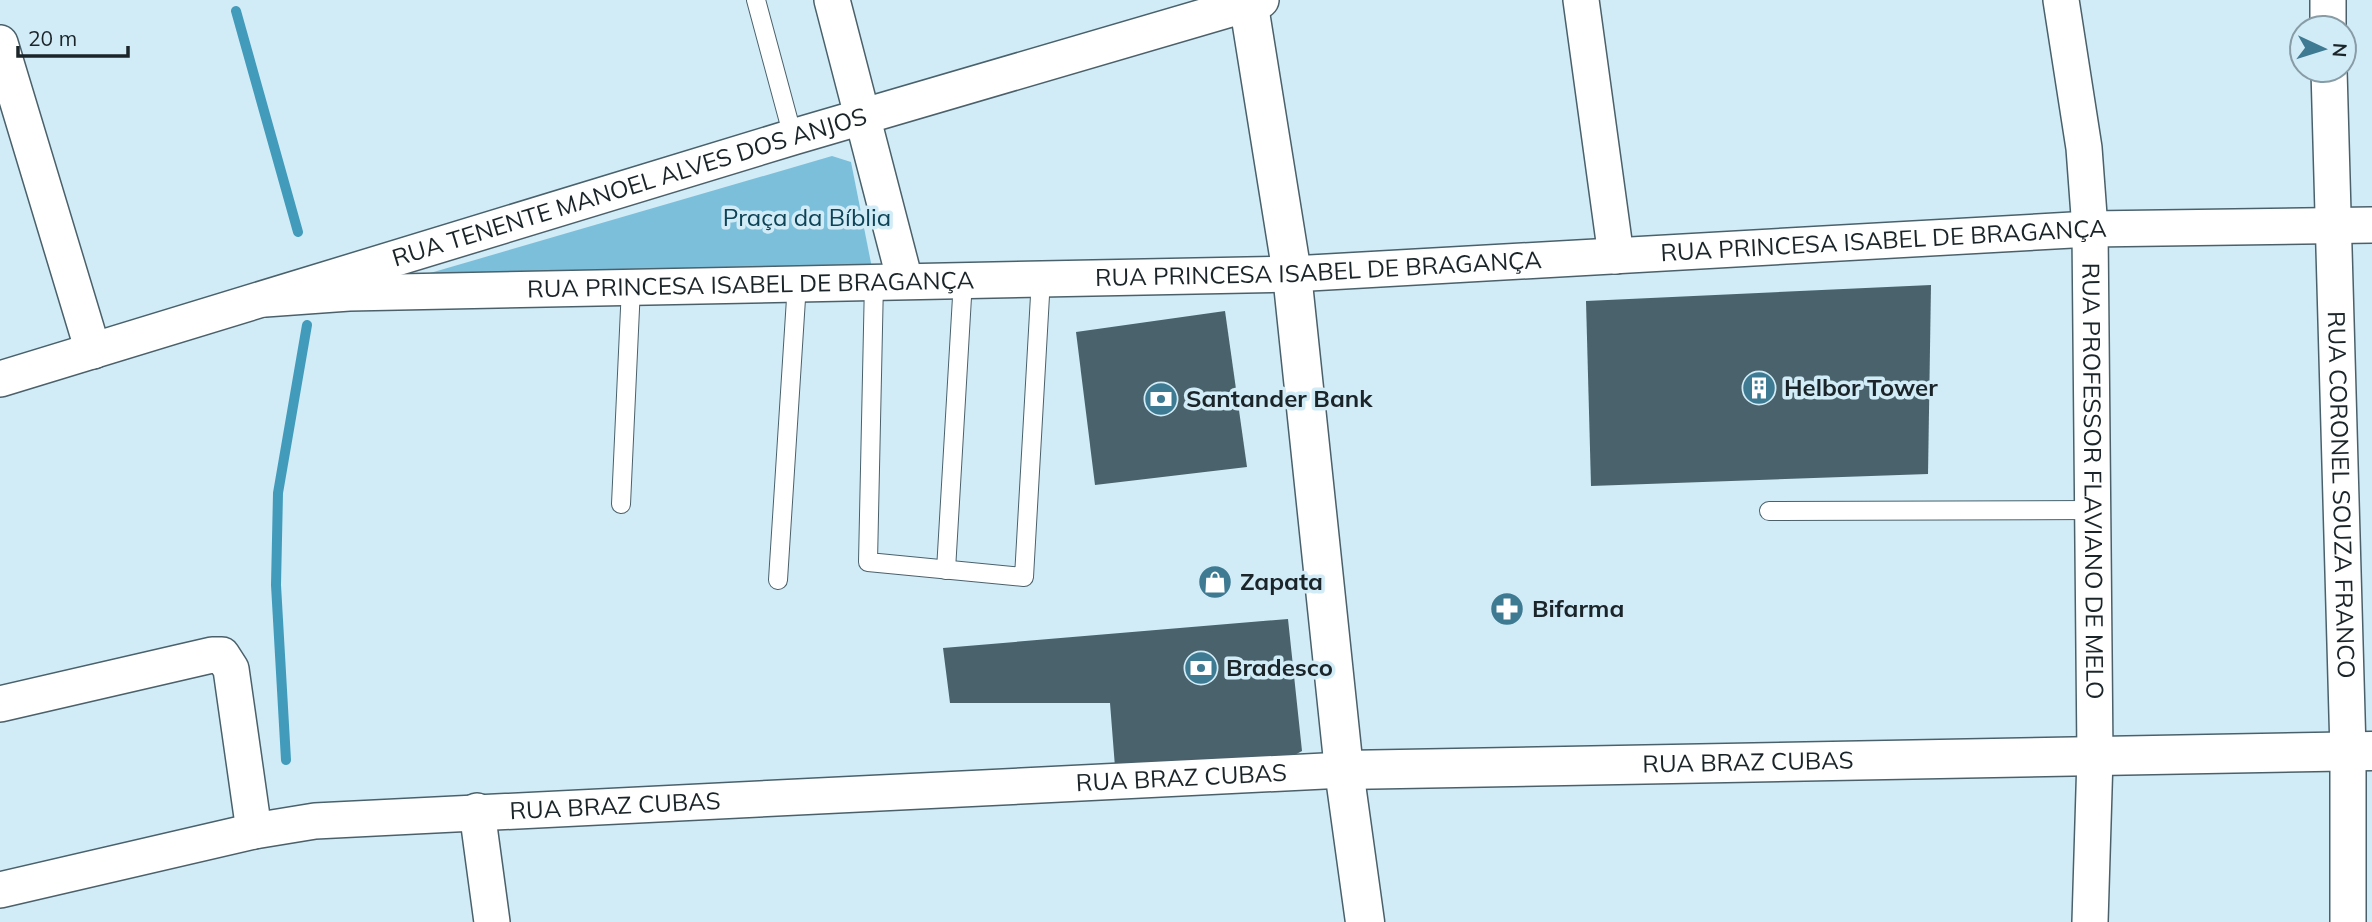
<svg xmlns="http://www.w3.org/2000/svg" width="2372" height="922" viewBox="0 0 2372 922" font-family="Mulish,sans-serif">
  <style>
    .green { fill: #7cbfdb }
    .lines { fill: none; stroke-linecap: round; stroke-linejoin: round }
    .stream { stroke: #429bbb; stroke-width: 10 }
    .building { fill: #4a626c }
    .lane-casing { stroke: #4a616b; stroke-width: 20 }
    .street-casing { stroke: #4a616b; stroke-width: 38 }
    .secondary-casing { stroke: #4a616b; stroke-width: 41 }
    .primary-casing { stroke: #4a616b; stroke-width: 41 }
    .lane { stroke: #fff; stroke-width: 18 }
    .street { stroke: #fff; stroke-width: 35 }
    .secondary { stroke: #fff; stroke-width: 38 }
    .primary { stroke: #fff; stroke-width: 38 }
    .labels { text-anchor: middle; stroke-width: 7; stroke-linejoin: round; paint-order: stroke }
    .street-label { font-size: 24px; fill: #1b2529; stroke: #d1ecf7 }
    .park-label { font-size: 24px; fill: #0d4356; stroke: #d1ecf7 }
    .poi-label { font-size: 24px; font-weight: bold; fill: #1b2529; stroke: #d1ecf7; text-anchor: start }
  </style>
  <rect width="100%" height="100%" fill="#d1ecf7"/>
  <polygon class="green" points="832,156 851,162 872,268 389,285"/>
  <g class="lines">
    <g class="stream">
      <polyline points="236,11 298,232"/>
      <polyline points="286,760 276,585 278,493 307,325"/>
    </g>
  </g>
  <g class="building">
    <polygon points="1931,285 1928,474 1591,486 1586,301"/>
    <polygon points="1225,311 1247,467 1095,485 1076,332"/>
    <polygon points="1288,619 1302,751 1278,764 1115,767 1110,703 950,703 943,648"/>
  </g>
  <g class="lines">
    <g class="lane-casing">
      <g id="lane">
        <polyline points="756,0 793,137"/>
        <polyline points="874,282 868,562 1024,577 1041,278"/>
        <polyline points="621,504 631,287"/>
        <polyline points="1769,511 2093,510"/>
        <polyline points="946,570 963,280"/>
        <polyline points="778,580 797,283"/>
      </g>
    </g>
    <g class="street-casing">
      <g id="street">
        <polyline points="832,0 905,281"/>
        <polyline points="1581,0 1616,256"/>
        <path id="s1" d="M2061,0l23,148 6,81 5,528 -5,165"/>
        <polyline points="2328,0 2328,28"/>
        <polyline points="0,43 93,351"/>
        <path id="s2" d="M2329,70l19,681v171"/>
        <path id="s3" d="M265,299l84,-6 943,-19 798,-45 282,-4"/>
        <path id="s4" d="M0,379l793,-242 468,-137"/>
        <polyline points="0,704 212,655 222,655 231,669 254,831"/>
        <polyline points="477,811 492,922"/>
        <path id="s5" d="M0,890l254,-59 61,-10 1029,-51"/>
      </g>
    </g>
    <g class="secondary-casing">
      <g id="secondary">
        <path id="s6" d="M1344,770l1028,-19"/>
      </g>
    </g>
    <g class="primary-casing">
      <polyline id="primary" points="1248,0 1292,274 1344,770 1365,922"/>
    </g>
    <use href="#lane" class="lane"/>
    <use href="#street" class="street"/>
    <use href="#secondary" class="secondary"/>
    <use href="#primary" class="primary"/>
  </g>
  <defs>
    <g id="building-disc" transform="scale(1.75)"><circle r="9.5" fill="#3e7a92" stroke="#d1ecf7"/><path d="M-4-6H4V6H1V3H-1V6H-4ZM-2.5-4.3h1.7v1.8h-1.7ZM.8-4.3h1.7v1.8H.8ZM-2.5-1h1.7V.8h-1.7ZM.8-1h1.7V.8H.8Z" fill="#fff"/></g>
    <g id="bank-disc" transform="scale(1.75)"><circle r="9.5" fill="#3e7a92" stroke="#d1ecf7"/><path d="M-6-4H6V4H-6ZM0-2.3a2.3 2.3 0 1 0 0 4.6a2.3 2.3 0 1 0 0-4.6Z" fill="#fff"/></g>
    <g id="shop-disc" transform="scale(1.75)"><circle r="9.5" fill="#3e7a92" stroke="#d1ecf7"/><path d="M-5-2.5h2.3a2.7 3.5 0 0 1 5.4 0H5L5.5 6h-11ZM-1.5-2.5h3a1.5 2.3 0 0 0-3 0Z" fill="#fff"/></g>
    <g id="pharmacy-disc" transform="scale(1.75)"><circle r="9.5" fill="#3e7a92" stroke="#d1ecf7"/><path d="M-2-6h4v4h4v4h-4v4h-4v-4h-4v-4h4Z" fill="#fff"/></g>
  </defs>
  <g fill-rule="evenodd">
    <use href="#building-disc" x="1759" y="388"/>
    <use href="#bank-disc" x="1161" y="399"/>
    <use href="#shop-disc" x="1215" y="582"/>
    <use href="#pharmacy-disc" x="1507" y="609"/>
    <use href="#bank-disc" x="1201" y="668"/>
  </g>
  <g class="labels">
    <g class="street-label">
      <text dy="8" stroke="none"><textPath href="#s4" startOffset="658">RUA TENENTE MANOEL ALVES DOS ANJOS</textPath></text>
      <text dy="8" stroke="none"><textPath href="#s3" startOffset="1620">RUA PRINCESA ISABEL DE BRAGANÇA</textPath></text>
      <text dy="8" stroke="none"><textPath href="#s3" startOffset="1054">RUA PRINCESA ISABEL DE BRAGANÇA</textPath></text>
      <text dy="8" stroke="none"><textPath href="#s3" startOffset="486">RUA PRINCESA ISABEL DE BRAGANÇA</textPath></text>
      <text dy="8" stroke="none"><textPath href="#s1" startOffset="483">RUA PROFESSOR FLAVIANO DE MELO</textPath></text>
      <text dy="8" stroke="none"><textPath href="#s2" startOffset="425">RUA CORONEL SOUZA FRANCO</textPath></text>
      <text dy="8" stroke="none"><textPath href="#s6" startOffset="404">RUA BRAZ CUBAS</textPath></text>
      <text dy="8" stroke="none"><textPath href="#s5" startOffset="1190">RUA BRAZ CUBAS</textPath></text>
      <text dy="8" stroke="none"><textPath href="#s5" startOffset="623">RUA BRAZ CUBAS</textPath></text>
    </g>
    <g class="park-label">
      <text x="807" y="226">Praça da Bíblia</text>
    </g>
    <g class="poi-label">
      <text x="1784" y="396">Helbor Tower</text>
      <text x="1186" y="407">Santander Bank</text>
      <text x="1240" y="590">Zapata</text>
      <text x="1532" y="617">Bifarma</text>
      <text x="1226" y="676">Bradesco</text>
    </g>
  </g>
  <g transform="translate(2323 49) rotate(94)"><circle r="33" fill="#d1ecf7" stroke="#889ca5" stroke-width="2"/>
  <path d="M0-5L12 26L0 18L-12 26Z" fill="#3e7a92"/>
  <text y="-10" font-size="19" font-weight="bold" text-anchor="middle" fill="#1b2529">N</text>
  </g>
  <path d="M18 46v10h110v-10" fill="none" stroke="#1b2529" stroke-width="3.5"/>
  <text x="28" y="46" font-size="21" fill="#1b2529" stroke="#d1ecf7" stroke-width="5" paint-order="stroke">20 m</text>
</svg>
